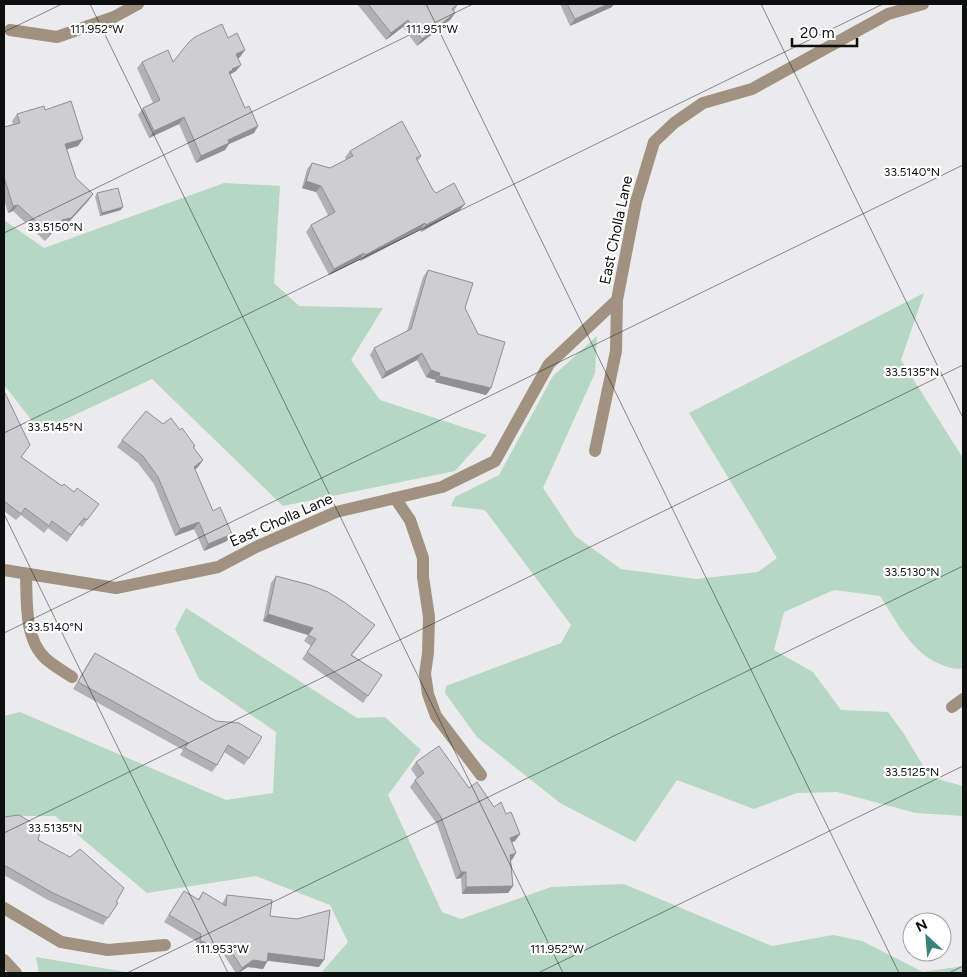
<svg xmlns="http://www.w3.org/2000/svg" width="967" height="977" viewBox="0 0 967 977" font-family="Figtree,sans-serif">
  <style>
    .green { fill: #b5d7c3 }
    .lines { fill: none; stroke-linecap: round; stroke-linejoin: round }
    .minor { stroke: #a19180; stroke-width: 12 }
    .wall { fill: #b1b1b3 }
    .shaded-wall { fill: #909092 }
    .building { fill: #ceced0; stroke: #909092 }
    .ticks { fill: none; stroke: #0d0e0e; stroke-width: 1; stroke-opacity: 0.45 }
    .labels { text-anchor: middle; stroke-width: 4.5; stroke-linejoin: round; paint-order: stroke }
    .street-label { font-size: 15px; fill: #0d0e0e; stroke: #fff }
    .ticks-label { font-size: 12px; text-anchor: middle; fill: #0d0e0e; stroke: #fff; stroke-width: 4.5; stroke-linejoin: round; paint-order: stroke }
  </style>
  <rect width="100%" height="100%" fill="#ebebed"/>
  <g class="green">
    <polygon points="224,183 280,186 274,283 299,306 383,308 351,360 380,400 487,435 455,471 283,506 152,379 40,431 4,385 4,220 44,248"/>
    <path d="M924,293l-23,67 62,98v210c-7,2 -11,0 -18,-2 -32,-10 -48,-44 -65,-70l-46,-6 -50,22 -10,38 39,22 28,38 47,2 16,22 26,43 33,9v30l-47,-3 -79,-21 -40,1 -43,16 -77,-29 -42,62 -75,-39 -83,-66 -32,-44 1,-7 115,-43 10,-18 -86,-115 -34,-4 4,-9 44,-22 54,-99 44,-40 -2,37 -52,115 32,48 46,33 75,10 62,-7 19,-14 -88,-145z"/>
    <polygon points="186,608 357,718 385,717 421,750 388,795 442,912 461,919 551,887 624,884 772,946 833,935 862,941 923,972 963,966 963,973 321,973 348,942 330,905 256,876 147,893 55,816 4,816 4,716 20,712 226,800 273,793 276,732 199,679 175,629"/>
    <polygon points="36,957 132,973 39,973"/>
  </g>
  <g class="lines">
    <g class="minor">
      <polyline points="10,30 57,37 114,17 138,4"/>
      <polyline points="595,451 616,351 617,300"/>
      <polyline points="395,498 410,520 423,558 423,577 429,617 428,653 425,674 428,694 436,716 481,775"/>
      <polyline points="4,570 116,588 218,567 256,547 336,512 442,487 495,461 549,364 617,300 636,202 654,142 674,123 703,103 752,89 888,14 923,4"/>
      <path d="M26,574c1,27 -2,65 20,85 8,7 17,12 26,18"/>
      <polyline points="952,707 963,699"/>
      <polyline points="4,908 61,942 108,950 165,945"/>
      <polyline points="4,960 16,973"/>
    </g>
  </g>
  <g class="wall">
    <polygon points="359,4 458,4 454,11 455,13 450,20 417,46 403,27 386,40 358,5"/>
    <polygon points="560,4 614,4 612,7 570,26"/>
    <polygon points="228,38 245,50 240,57 238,58 236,71 230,75 245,108 258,126 254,133 229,144 225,150 196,163 179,124 149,138 138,115 143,108 153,103 137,68 142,62 173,62"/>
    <polygon points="45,110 78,146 67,149 76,178 93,194 88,201 66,225 57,227 45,241 13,211 8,213 4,199 4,127 13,124 12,121 17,114"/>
    <polygon points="350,151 421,156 418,161 433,190 436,193 460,210 421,232 420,230 360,261 359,260 329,275 306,232 311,225 328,215 316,192 302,188 307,169 312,163 330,168 346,160 345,157"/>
    <polygon points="97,193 121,210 100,216 95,197"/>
    <polygon points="428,270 465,308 491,388 486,395 435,382 436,380 426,377 417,360 382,379 370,355 374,348 407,331 423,277"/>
    <polygon points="4,391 21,457 62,486 99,504 82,527 79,525 67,542 48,528 44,533 21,515 16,520 4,511"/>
    <polygon points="180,430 195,446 194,448 203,460 198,467 195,469 213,511 227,541 204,551 194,529 175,536 154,484 138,463 117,447 122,440"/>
    <polygon points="276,576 370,632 352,655 382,675 363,703 302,659 311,646 304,641 308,635 263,621 271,583"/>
    <polygon points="95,653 249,758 244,765 224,752 217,765 212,772 180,755 183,750 73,689 90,660"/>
    <polygon points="416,762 469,788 494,807 506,814 520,834 515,841 512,842 516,853 511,860 513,886 508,893 462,894 461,878 456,879 437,824 410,787 415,780 417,778 411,769"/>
    <polygon points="4,817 38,840 116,902 118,903 103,925 48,900 4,875"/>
    <polygon points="184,891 198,899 203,892 222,904 227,895 270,916 319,967 268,961 267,962 263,969 248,967 239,973 236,973 224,955 200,951 201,948 196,948 196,941 164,922"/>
  </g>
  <g class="shaded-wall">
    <polygon points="608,4 614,4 612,7 570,26 575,19"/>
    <polygon points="455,13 450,20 417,46 422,39"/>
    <polygon points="408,20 403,27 386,40 391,33"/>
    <polygon points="245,50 240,57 232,61 236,54"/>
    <polygon points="241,65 236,71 230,74 228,77 229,72 232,69"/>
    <polygon points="184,117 179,124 149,138 154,131"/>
    <polygon points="258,126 254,133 229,144 225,150 196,163 201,156 228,140"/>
    <polygon points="83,139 78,146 61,151 65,144"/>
    <polygon points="306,181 321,186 316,192 302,188"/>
    <polygon points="93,194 88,201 66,225 57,227 45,241 50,234 62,220"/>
    <polygon points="465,204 460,210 421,232 426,225"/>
    <polygon points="18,205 13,211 8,213 13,206"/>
    <polygon points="123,207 121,210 100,216 102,213"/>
    <polygon points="425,223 420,230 360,261 365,255"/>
    <polygon points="364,253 359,260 329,275 334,269"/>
    <polygon points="422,353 417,360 382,379 386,372"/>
    <polygon points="431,370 440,373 436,380 426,377"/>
    <polygon points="439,376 491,388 486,395 435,382"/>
    <polygon points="203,460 198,467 190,474 194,467"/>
    <polygon points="199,522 194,529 175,536 180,529"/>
    <polygon points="232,534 227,541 204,551 208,544"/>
    <polygon points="268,614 313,628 308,635 263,621"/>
    <polygon points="520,834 515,841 506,845 510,838"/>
    <polygon points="516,853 512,860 505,862 510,855"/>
    <polygon points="461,872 466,872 461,878 456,879"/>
    <polygon points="513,886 508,893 462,894 466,887"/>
    <polygon points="200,941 205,942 201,948 196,948"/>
    <polygon points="205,944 229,948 224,955 200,951"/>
    <polygon points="268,953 324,960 319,967 264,960"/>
    <polygon points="253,960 267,962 263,969 248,967 238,973 242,968"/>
  </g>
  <g class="building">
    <polygon points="368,4 458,4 452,9 455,13 422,39 408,20 391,33"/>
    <polygon points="567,4 608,4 575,19"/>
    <polygon points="222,24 228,38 237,33 245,50 236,54 241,65 232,69 233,70 229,72 245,108 249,106 258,126 228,140 229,143 201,156 184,117 154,131 143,108 160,100 142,62 168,50 173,62 189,42 195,37"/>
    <polygon points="71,101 83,139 65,144 76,178 93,194 71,218 62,220 50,234 18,205 13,206 4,177 4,127 20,123 17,114 44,106 45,110"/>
    <polygon points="402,121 421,156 416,158 433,190 436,193 454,183 465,204 426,225 425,223 365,255 364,253 334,269 311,225 335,212 321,186 306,181 312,163 330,168 353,156 350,151"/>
    <polygon points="118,188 123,207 102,213 97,193"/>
    <polygon points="428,270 473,283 465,308 478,334 505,342 491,388 439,376 440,373 431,370 422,353 386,372 374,348 411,329"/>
    <polygon points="4,391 30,445 21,457 62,486 64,484 74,492 77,488 99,504 87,520 84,518 71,535 52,521 49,526 25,508 21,514 4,501"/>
    <polygon points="146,411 163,424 171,418 180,430 182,428 195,446 193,447 203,460 194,467 213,511 220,507 232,534 208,544 199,522 180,529 158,477 143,456 122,440"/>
    <polygon points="276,576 310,585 328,592 344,602 375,625 351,655 382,675 368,696 307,652 316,639 308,635 313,628 268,614"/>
    <polygon points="95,653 216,721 239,723 262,737 249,758 228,745 217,765 185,748 188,743 78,682"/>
    <polygon points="439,746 469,788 477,782 494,807 501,802 506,814 511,812 520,834 510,838 516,853 510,855 513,886 466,887 466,872 461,872 441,817 415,780 424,773 416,762"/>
    <polygon points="19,815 41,828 38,840 70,857 80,849 124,888 116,902 118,903 108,918 53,893 4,865 4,817"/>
    <polygon points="184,891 199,900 203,892 226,906 227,895 272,900 270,916 297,919 330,910 324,960 268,953 267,962 253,960 242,968 229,948 205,944 205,942 200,941 201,934 169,915"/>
  </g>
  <path class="ticks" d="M90,4l473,969M426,4l473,969M761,4l202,414M4,32l58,-28M4,233l469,-229M4,433l879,-429M4,514l224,459M4,633l959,-468M4,833l959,-468M127,973l836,-407M538,973l425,-207M949,973l14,-7"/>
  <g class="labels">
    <g class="street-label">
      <text transform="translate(616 230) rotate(-78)" y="5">East Cholla Lane</text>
      <text transform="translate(281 520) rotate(-24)" y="5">East Cholla Lane</text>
    </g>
  </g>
  <g class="ticks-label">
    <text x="97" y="33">111.952°W</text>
    <text x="432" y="33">111.951°W</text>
    <text x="912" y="176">33.5140°N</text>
    <text x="55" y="231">33.5150°N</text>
    <text x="912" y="376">33.5135°N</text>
    <text x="55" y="431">33.5145°N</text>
    <text x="912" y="576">33.5130°N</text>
    <text x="55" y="631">33.5140°N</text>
    <text x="912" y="776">33.5125°N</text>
    <text x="55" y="832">33.5135°N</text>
    <text x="222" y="953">111.953°W</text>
    <text x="557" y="953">111.952°W</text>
  </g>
  <rect width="967" height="977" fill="none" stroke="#0d0e0e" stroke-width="10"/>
  <g transform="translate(927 937) rotate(334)"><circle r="24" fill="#ffffff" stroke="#9e9f9f"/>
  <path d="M0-4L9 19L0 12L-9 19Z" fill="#3a817c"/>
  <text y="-8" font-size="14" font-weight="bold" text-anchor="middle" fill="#0d0e0e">N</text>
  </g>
  <path d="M792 38v8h65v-8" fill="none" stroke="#0d0e0e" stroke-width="2.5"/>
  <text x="800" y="38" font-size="15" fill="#0d0e0e" stroke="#ffffff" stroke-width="4" paint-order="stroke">20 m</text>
</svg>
